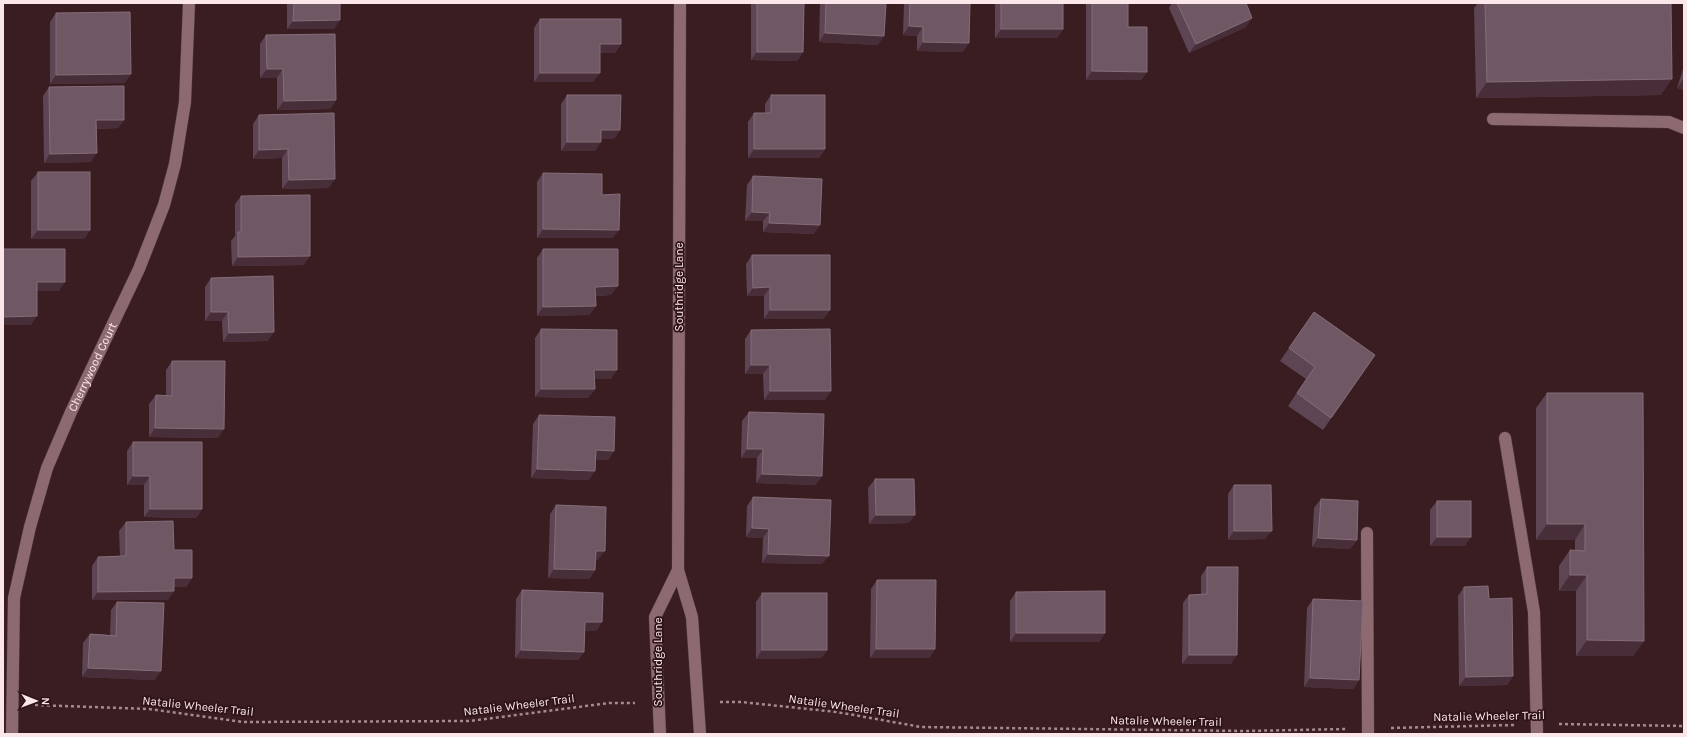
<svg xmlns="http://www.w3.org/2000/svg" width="1687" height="737" viewBox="0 0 1687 737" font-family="Karla,sans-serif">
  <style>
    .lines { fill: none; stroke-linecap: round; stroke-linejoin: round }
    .minor-casing { stroke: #4f383c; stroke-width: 13 }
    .path { stroke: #a38b8e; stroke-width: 2.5; stroke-dasharray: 3 3; stroke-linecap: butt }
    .minor { stroke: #8c6a6f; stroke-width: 12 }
    .wall { fill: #5e4554 }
    .shaded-wall { fill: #482e39 }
    .building { fill: #6f5764; stroke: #856d79 }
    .labels { text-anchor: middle; stroke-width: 3.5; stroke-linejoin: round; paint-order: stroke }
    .street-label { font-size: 12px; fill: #fbe7e9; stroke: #2e1318 }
  </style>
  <rect width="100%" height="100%" fill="#391d21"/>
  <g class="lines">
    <g class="minor-casing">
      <g id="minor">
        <polyline points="680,3 678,570 692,617 700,734"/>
        <polyline points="1493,119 1669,122 1684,128"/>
        <polyline points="1505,438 1534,612 1537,734"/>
        <polyline points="1367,533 1368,734"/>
        <path id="s1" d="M12,734l2,-136 16,-71 17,-59 24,-56 68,-143 25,-64 11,-41 10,-62 4,-99"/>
        <polyline points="660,734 655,617 678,570"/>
      </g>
    </g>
    <g class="path">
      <polyline points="720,702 741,702 837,712 921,727 1245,731 1346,729"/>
      <polyline points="35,705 149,709 243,722 470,721 609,703 635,703"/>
      <polyline points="1559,724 1684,726"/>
      <polyline points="1391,728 1514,725"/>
    </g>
    <use href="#minor" class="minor"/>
  </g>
  <g class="wall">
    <polygon points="287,3 340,3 334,29 287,29"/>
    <polygon points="751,3 804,3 803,52 797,61 751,60"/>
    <polygon points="820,3 886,3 878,45 819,42"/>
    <polygon points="904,3 970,3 963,52 917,51 917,36 903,35"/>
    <polygon points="995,3 1063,3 1063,29 1057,38 995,38"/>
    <polygon points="1086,3 1128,3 1128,27 1147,72 1141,80 1086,80"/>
    <polygon points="1172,3 1246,3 1246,27 1189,53 1169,8"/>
    <polygon points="1478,3 1671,3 1661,95 1476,98 1474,8"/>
    <polygon points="56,13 125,83 50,84 50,22"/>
    <polygon points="540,19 621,44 615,53 600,53 593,82 534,82 534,28"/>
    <polygon points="266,35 336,100 330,109 277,110 277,78 260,78 260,44"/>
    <polygon points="1684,66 1684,90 1677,88"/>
    <polygon points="49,87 124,120 118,128 97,129 91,162 44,163 43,96"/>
    <polygon points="567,95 620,130 614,139 601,139 595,151 561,151 561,104"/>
    <polygon points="771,95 825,149 819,158 748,158 748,122 754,113 765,113 765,104"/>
    <polygon points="259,115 329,188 282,189 282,158 253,159 253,124"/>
    <polygon points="38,172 90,230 84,239 31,239 31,181"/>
    <polygon points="543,173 602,195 613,238 537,238 537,182"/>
    <polygon points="753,176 814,234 763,232 763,221 745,221 747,185"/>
    <polygon points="241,196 304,265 232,266 231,241 235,236 235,204"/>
    <polygon points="543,249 611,295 595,296 596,306 589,315 537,316 537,258"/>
    <polygon points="752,255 830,310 823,319 764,319 764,296 747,296 746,264"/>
    <polygon points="211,278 268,341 223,342 222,321 205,321 205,287"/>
    <polygon points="1314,312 1375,355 1323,430 1288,406 1306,379 1280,361"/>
    <polygon points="541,329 611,379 595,379 595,389 588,398 535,397 535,338"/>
    <polygon points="751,330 825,400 764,400 763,374 745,374 745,339"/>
    <polygon points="172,361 218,438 149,437 149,404 156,395 166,396 166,370"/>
    <polygon points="1547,393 1644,641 1633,656 1576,656 1576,591 1559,591 1559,566 1570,550 1575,551 1575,540 1536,540 1536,408"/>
    <polygon points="749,412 816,485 756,483 757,458 741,458 742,421"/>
    <polygon points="539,415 614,451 608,460 595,459 589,480 531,478 533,424"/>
    <polygon points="133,442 202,509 196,518 144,517 144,485 127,485 127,451"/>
    <polygon points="875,479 909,523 869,524 868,488"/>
    <polygon points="1234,485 1265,539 1228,540 1228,494"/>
    <polygon points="753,497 822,564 762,563 763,538 746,537 747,506"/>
    <polygon points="1321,499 1357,540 1350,549 1312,547 1314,508"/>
    <polygon points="1437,501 1465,546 1430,546 1430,510"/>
    <polygon points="556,505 598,560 595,560 595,570 589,579 548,578 550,514"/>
    <polygon points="126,522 174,550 192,578 186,587 174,587 168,600 92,600 92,566 98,557 120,556 119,531"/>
    <polygon points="1207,567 1231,664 1182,664 1183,603 1189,595 1201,595 1201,576"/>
    <polygon points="877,580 935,649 929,658 870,658 871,589"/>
    <polygon points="1464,587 1489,599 1513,676 1507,685 1459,686 1458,596"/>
    <polygon points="522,590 602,622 596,631 585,631 584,652 578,660 515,658 516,599"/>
    <polygon points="1016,592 1105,633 1099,642 1010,642 1010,601"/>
    <polygon points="762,593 827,650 821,658 756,659 756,602"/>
    <polygon points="1313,599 1359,680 1353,689 1304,687 1307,608"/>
    <polygon points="117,602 155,680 82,677 83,643 90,634 110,635 111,610"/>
  </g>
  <g class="shaded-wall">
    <polygon points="1252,18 1246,27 1189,53 1196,44"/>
    <polygon points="340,20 334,29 287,29 293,21"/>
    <polygon points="909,26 923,27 917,36 903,35"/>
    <polygon points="1001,29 1063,29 1057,38 995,38"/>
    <polygon points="825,33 884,36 878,45 819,42"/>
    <polygon points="923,42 969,43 963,52 917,51"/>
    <polygon points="600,44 621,44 615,53 593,53"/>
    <polygon points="757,52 803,52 797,61 751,60"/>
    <polygon points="267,69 283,69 277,78 260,78"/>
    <polygon points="1092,71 1147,72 1141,80 1086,80"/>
    <polygon points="540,73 600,73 593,82 534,82"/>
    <polygon points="131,74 125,83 50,84 56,75"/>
    <polygon points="1684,78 1684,90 1677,88"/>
    <polygon points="1672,79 1661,95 1476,98 1487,82"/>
    <polygon points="336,100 330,109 277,110 284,101"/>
    <polygon points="96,120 124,120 118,128 90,129"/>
    <polygon points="601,130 620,130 614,139 595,139"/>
    <polygon points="567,142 601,142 595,151 561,151"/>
    <polygon points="288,149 282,158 253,159 259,150"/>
    <polygon points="754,149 825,149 819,158 748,158"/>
    <polygon points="97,153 91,162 44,163 50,154"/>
    <polygon points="335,179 329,188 282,189 289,180"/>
    <polygon points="752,212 770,213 763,221 745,221"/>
    <polygon points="769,223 820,225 814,234 763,232"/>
    <polygon points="543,229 619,230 613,238 537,238"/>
    <polygon points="38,230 90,230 84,239 31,239"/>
    <polygon points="310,256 304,265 232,266 238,257"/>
    <polygon points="37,282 65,282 59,291 31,291"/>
    <polygon points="618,286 611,295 589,296 595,287"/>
    <polygon points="770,287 764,296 747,296 753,288"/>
    <polygon points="596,306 589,315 537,316 543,307"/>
    <polygon points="770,310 830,310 823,319 764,319"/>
    <polygon points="211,312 228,312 222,321 205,321"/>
    <polygon points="37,316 31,325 3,325 3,317"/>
    <polygon points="274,332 268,341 223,342 229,333"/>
    <polygon points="751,365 770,365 763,374 745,374"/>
    <polygon points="594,370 617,370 611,379 588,379"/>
    <polygon points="541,389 595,389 588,398 535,397"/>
    <polygon points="770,391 831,391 825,400 764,400"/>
    <polygon points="155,428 224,429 218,438 149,437"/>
    <polygon points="747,449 763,449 757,458 741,458"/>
    <polygon points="596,450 614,451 608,460 589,459"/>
    <polygon points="537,469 595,471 589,480 531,478"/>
    <polygon points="762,474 822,476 816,485 756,483"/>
    <polygon points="133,476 150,476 144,485 127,485"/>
    <polygon points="150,509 202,509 196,518 144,517"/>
    <polygon points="876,515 915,515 909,523 869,524"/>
    <polygon points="1547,524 1585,524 1575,540 1536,540"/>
    <polygon points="752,528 769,529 763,538 746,537"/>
    <polygon points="1234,531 1272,531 1265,539 1228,540"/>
    <polygon points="1437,537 1471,537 1465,546 1430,546"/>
    <polygon points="1318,538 1357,540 1350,549 1312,547"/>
    <polygon points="596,551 605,551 598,560 589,560"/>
    <polygon points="768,554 829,556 822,564 762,563"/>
    <polygon points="554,569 595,570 589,579 548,578"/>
    <polygon points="1570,575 1587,575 1576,591 1559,591"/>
    <polygon points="174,578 192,578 186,587 167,587"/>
    <polygon points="174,591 168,600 92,600 98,592"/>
    <polygon points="585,622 602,622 596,631 579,631"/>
    <polygon points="1016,633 1105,633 1099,642 1010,642"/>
    <polygon points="1587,640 1644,641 1633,656 1576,656"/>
    <polygon points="876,649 935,649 929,658 870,658"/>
    <polygon points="521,650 584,652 578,660 515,658"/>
    <polygon points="762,650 827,650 821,658 756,659"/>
    <polygon points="1189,655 1237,655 1231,664 1182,664"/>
    <polygon points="88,668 161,671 155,680 82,677"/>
    <polygon points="1513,676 1507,685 1459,686 1466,677"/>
    <polygon points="1310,678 1359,680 1353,689 1304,687"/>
  </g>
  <g class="building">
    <polygon points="294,3 340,3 340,20 293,21"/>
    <polygon points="757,3 804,3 803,52 757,52"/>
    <polygon points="826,3 886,3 884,36 825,33"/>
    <polygon points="910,3 970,3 969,43 923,42 923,27 909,26"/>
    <rect x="1001" y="3" width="62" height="26"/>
    <polygon points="1092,3 1128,3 1128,27 1147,27 1147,72 1092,71"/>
    <polygon points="1177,3 1246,3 1252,18 1196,44"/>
    <polygon points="1485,3 1671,3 1672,79 1487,82"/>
    <polygon points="130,12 131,74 56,75 56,13"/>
    <polygon points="540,19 621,19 621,44 600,44 600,73 540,73"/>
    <polygon points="335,34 336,100 284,101 283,69 267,69 266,35"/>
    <polygon points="124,86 124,120 96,120 97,153 50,154 49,87"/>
    <polygon points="567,95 621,95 620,130 601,130 601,142 567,142"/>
    <polygon points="771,95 825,95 825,149 754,149 754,113 771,113"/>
    <polygon points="334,113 335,179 289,180 288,149 259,150 259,115"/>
    <rect x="38" y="172" width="52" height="58"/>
    <polygon points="543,173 602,174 602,195 620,194 619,230 543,229"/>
    <polygon points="753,176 822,179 820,225 769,223 770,213 752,212"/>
    <polygon points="310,195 310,256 238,257 238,232 241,232 241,196"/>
    <polygon points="3,249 65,249 65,282 37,282 37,316 3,317"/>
    <polygon points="543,249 618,249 618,286 595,287 596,306 543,307"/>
    <polygon points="752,255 830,255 830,310 770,310 770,287 753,288"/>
    <polygon points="273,276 274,332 229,333 228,312 211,312 211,278"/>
    <polygon points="1314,312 1375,355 1331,418 1297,393 1315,367 1289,348"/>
    <polygon points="541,329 617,330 617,370 594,370 595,389 541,389"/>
    <polygon points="830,329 831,391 770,391 770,365 751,365 751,330"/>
    <polygon points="172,361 225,361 224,429 155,428 156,395 172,396"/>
    <polygon points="1547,393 1643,393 1644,641 1587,640 1587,575 1570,575 1570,550 1585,551 1585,524 1547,524"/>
    <polygon points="749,412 824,414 822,476 762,474 763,449 747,449"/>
    <polygon points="539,415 615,417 614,451 596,450 595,471 537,469"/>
    <polygon points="133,442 202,442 202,509 150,509 150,476 133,476"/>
    <polygon points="875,479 914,479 915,515 876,515"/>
    <polygon points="1234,485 1271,485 1272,531 1234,531"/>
    <polygon points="753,497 831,500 829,556 768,554 769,529 752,528"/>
    <polygon points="1321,499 1358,501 1357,540 1318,538"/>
    <rect x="1437" y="501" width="34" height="36"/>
    <polygon points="556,505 606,507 605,551 596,551 595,570 554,569"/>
    <polygon points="173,521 174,550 192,550 192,578 174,578 174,591 98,592 98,557 126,556 126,522"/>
    <polygon points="1207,567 1238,567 1237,655 1189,655 1189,595 1207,594"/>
    <polygon points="877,580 936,580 935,649 876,649"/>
    <polygon points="1488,586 1489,599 1512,598 1513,676 1466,677 1464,587"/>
    <polygon points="522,590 603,593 602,622 585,622 584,652 521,650"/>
    <polygon points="1105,591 1105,633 1016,633 1016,592"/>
    <rect x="762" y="593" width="65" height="57"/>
    <polygon points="1313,599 1363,601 1359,680 1310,678"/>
    <polygon points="117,602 164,603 161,671 88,668 90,634 116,636"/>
  </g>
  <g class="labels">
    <g class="street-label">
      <text transform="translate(679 287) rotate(-90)" y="4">Southridge Lane</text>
      <text dy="4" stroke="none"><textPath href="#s1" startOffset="381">Cherrywood Court</textPath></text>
      <text transform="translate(658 662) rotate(-90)" y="4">Southridge Lane</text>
      <text transform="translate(519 705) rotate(-7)" y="4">Natalie Wheeler Trail</text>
      <text transform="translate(198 706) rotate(6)" y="4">Natalie Wheeler Trail</text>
      <text transform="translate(844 706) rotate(8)" y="4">Natalie Wheeler Trail</text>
      <text transform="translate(1489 716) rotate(-1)" y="4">Natalie Wheeler Trail</text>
      <text transform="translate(1166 721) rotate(1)" y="4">Natalie Wheeler Trail</text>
    </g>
  </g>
  <rect width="1687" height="737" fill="none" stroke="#fbe7e9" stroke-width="8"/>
  <g transform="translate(36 701) rotate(91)" stroke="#2e1318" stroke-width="3" paint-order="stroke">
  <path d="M0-3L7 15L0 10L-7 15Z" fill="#fbe7e9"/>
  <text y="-6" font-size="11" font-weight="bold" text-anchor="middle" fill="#fbe7e9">N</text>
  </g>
</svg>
